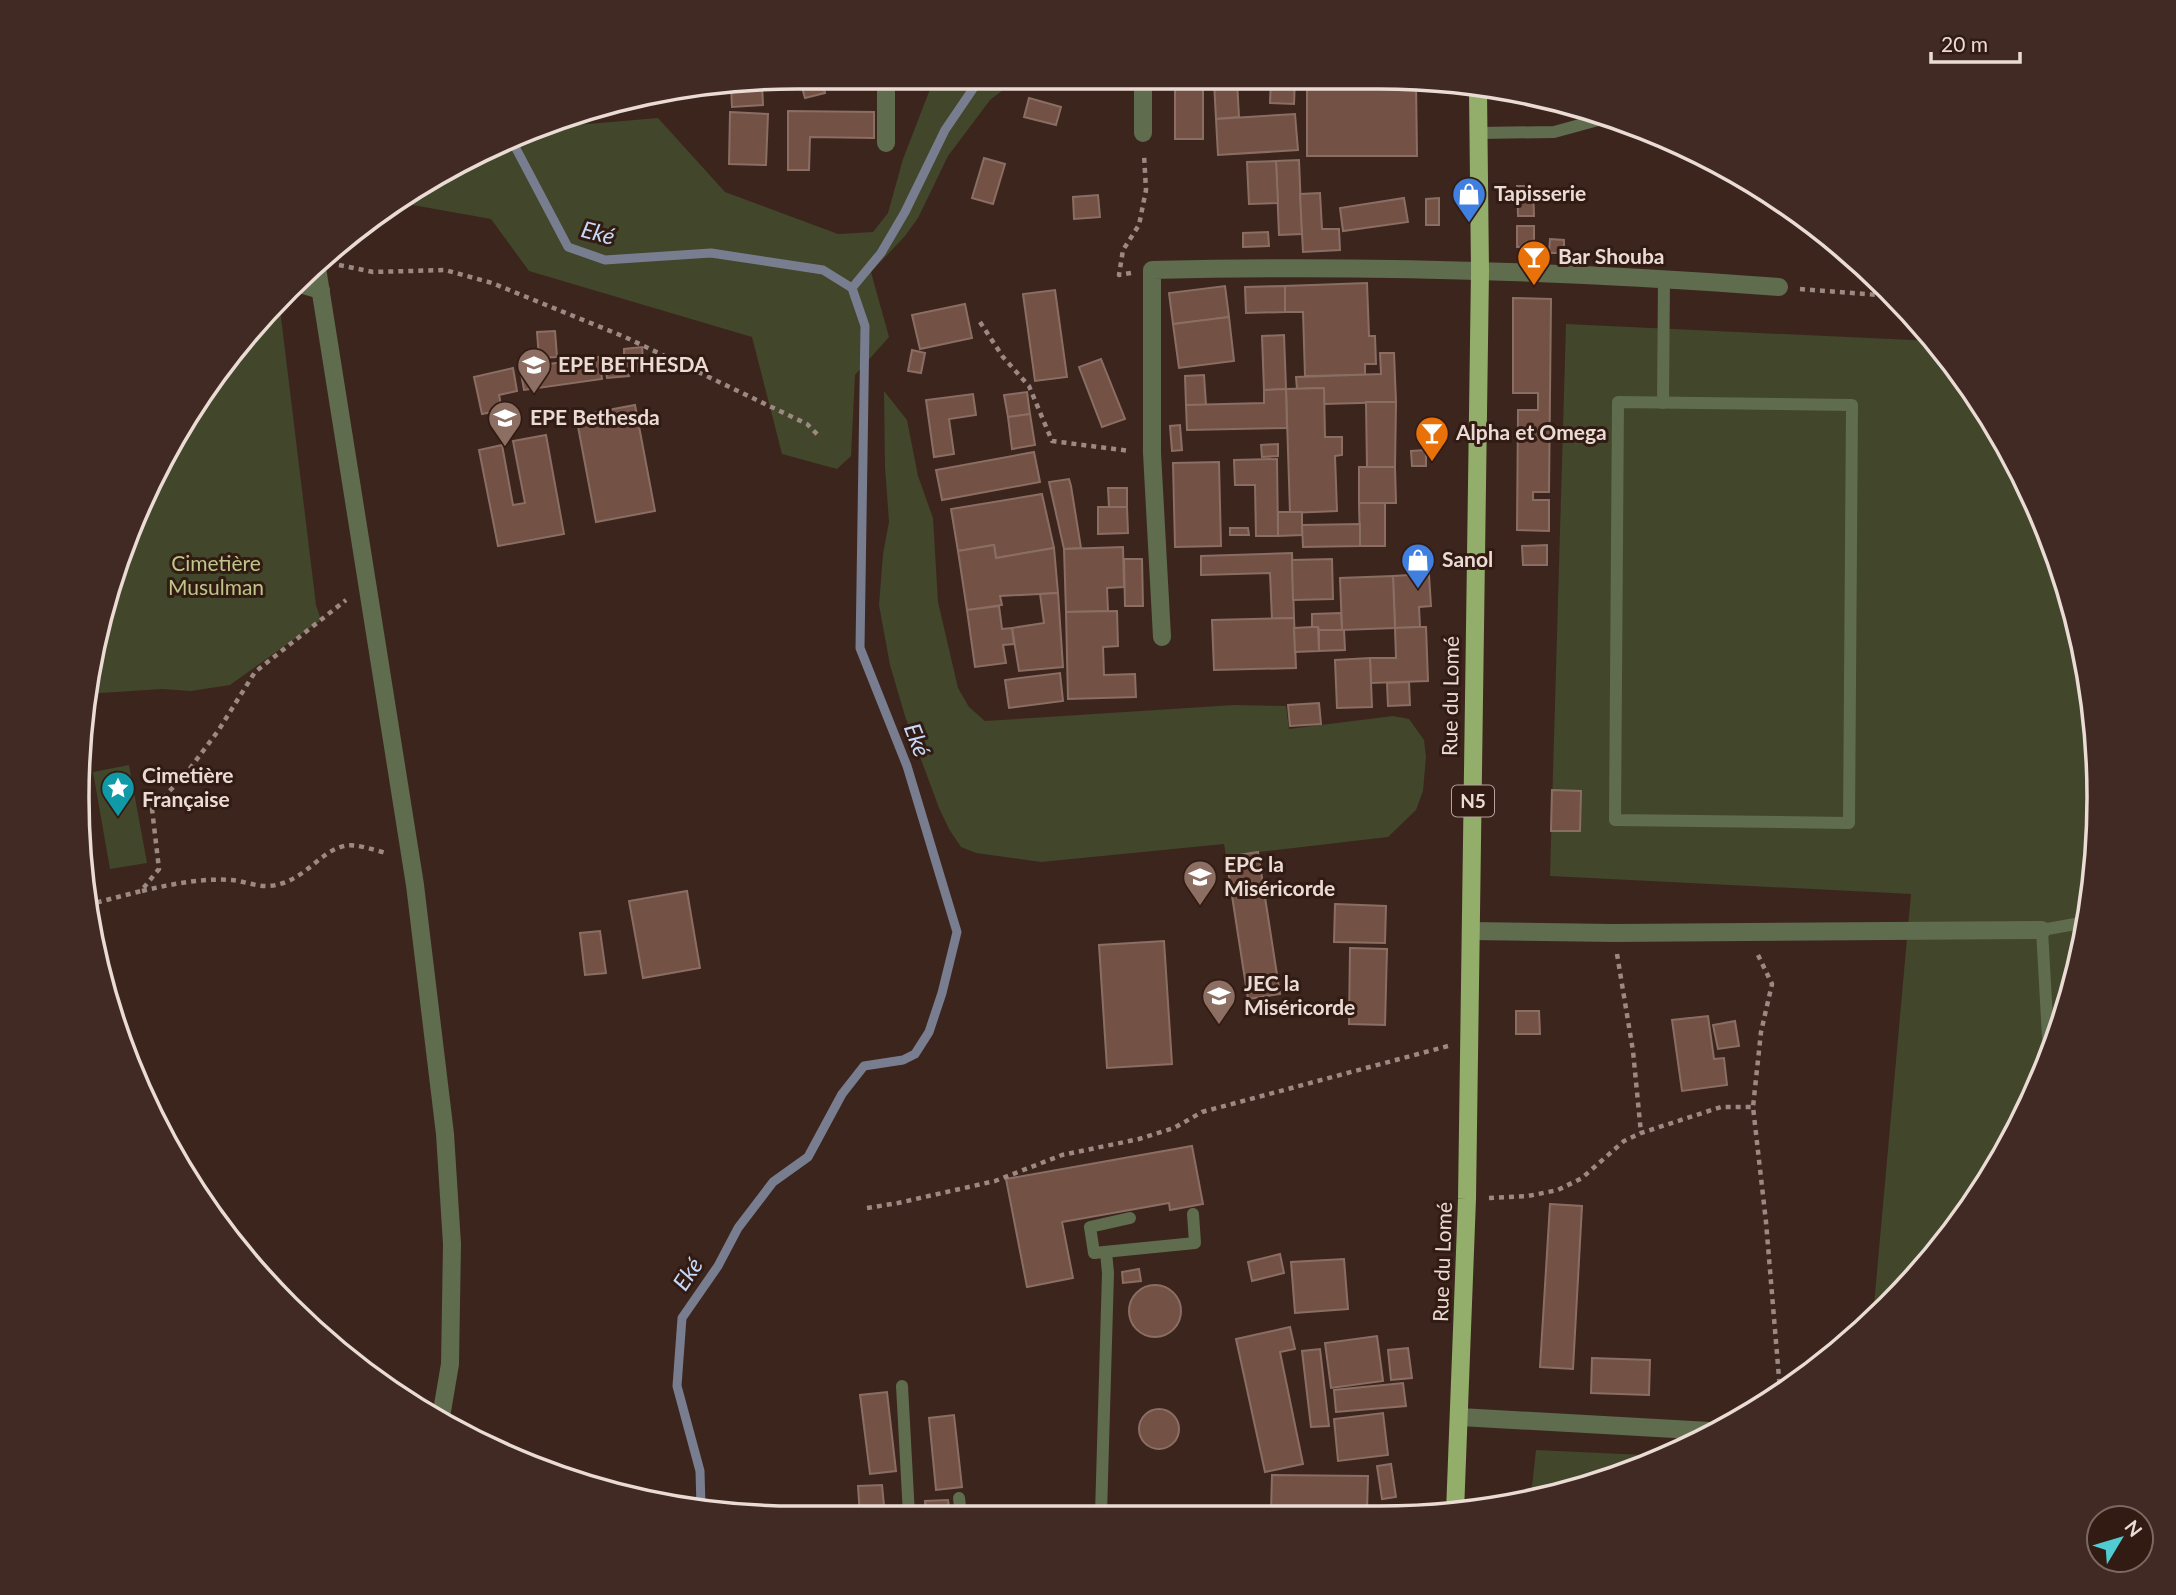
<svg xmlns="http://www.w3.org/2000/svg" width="2176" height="1595" viewBox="0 0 2176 1595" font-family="Lato,sans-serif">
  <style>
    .green { fill: #42462a }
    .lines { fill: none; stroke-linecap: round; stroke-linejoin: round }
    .stream { stroke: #787d90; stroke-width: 9 }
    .building { fill: #745145; stroke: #8a6e64; stroke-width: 2 }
    .path { stroke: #9c8982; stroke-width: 4.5; stroke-dasharray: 5 5; stroke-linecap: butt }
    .lane { stroke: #5f6c4d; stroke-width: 12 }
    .street { stroke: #5f6c4d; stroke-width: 18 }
    .primary { stroke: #93ad6b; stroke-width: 18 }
    .labels { text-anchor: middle; stroke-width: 6; stroke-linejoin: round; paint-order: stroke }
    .shield { fill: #311b13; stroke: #b3a19b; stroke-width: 2 }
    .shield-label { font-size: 19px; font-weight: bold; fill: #ebdbd5 }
    .poi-label { font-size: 21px; font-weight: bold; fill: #ebdbd5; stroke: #311b13; text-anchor: start }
    .park-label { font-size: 21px; fill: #bec689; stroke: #311b13 }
    .street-label { font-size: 21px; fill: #ebdbd5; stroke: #311b13 }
    .water-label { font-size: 23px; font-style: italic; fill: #c7d9f9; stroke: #311b13 }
    .rim { fill: none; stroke: #ebdbd5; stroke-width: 3.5 }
  </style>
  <rect width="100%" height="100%" fill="#3c251d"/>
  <g class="green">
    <polygon points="941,77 1020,77 990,100 948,156 918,218 905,236 871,272 889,337 855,375 851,456 837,469 782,454 752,337 529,271 491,219 407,204 397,198 479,151 541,128 658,118 725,192 838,234 873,232 888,213 903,159 932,84"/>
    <polygon points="273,307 280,309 316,605 321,620 230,685 191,691 162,689 85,694 115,566 151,479 256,322"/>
    <polygon points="1566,324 1934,341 1950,359 2025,478 2074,611 2097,750 2093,891 2061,1029 2003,1157 1920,1272 1873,1316 1911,894 1550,876"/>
    <polygon points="884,391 907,420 918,476 933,518 938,602 958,688 969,707 985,721 1234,705 1286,706 1289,729 1393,716 1409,719 1424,740 1426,757 1423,791 1416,810 1388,837 1226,856 1224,844 1041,862 976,853 961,847 949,829 939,808 905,716 890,665 879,605 883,554 889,522 885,467"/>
    <polygon points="129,765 147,863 110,869 93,772"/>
    <polygon points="1536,1450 1666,1456 1655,1463 1531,1496"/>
  </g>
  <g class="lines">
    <g class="stream">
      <polyline points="511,139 568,247 605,260 711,253 823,270 852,288 865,326 860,648 907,766 957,932 942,993 929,1032 915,1054 903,1060 864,1066 842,1094 808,1157 773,1182 738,1228 718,1266 682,1318 677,1386 700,1471 701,1507"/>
      <polyline points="852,288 881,253 905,212 945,130 981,77"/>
    </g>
  </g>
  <g class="building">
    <polygon points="799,77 821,77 825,93 805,98"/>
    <rect x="1175" y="77" width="28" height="62"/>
    <polygon points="1271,77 1295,77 1294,104 1270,103"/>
    <polygon points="1307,77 1379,77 1416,82 1417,156 1307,156"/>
    <polygon points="1237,80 1239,117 1216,119 1214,82"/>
    <polygon points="762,82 763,105 732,107 731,86"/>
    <polygon points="1029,98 1061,107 1056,125 1024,117"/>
    <polygon points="788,111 874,112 874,138 810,137 809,170 788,170"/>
    <polygon points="730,112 768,114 766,165 729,164"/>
    <polygon points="1295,114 1298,150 1218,155 1216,119"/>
    <polygon points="984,158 1005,164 993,204 972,198"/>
    <polygon points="1299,160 1302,234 1279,235 1276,161"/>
    <polygon points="1276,161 1278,203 1249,204 1247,162"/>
    <polygon points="1517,186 1533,186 1534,216 1518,216"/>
    <polygon points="1320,193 1322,229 1339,229 1340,250 1303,252 1300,194"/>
    <polygon points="1098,195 1100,217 1074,219 1073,197"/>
    <polygon points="1404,198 1408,222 1343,231 1340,208"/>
    <polygon points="1439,198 1439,225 1426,225 1426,199"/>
    <rect x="1517" y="226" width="17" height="21"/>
    <polygon points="1268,232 1269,246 1243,247 1243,233"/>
    <polygon points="1550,239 1564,240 1564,253 1549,253"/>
    <polygon points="1367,283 1369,336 1375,336 1376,364 1365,364 1365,375 1305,376 1303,312 1285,312 1285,286"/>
    <polygon points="1225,286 1229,317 1173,324 1169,293"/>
    <polygon points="1285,286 1285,312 1246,313 1245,287"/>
    <polygon points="1055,290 1067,377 1035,381 1023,294"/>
    <polygon points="1513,298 1551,299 1549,492 1533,492 1533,500 1549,500 1549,531 1517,530 1518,410 1538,410 1538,393 1513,393"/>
    <polygon points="965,304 972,338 920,349 912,315"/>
    <polygon points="1229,317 1234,361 1179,368 1173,324"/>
    <polygon points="555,331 557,357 539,358 537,332"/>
    <polygon points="1284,335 1286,389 1264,390 1262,336"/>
    <polygon points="642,347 643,361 637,362 638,371 628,372 629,376 607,378 604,357 624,355 624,349"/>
    <polygon points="912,350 925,353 921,373 908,371"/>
    <polygon points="1380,353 1394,353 1396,402 1324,404 1324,388 1297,389 1296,377 1381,374"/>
    <polygon points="599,357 602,379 524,390 520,368"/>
    <polygon points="1101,359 1125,419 1102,427 1079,367"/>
    <polygon points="513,368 517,391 499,395 502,410 482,414 474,377"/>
    <polygon points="1204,375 1206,405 1186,405 1185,376"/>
    <polygon points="1324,388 1325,437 1342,437 1342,455 1335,456 1337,511 1290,513 1286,389"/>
    <polygon points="1286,389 1287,428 1187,430 1186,405 1264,403 1264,390"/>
    <polygon points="1027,392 1030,414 1008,417 1004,395"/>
    <polygon points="973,394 976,415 949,419 954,454 934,457 926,400"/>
    <polygon points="1366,402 1396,402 1395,467 1367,467"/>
    <polygon points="635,405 655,511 596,522 576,416"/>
    <polygon points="1030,414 1035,445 1012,449 1008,417"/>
    <polygon points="1180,425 1182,450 1172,451 1170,426"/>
    <polygon points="546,435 564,534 498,546 479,450 502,445 513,505 525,503 513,441"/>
    <polygon points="1278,444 1278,456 1262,457 1261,445"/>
    <polygon points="1426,450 1426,466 1412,466 1411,451"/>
    <polygon points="1034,452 1040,482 942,500 936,470"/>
    <polygon points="1277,459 1278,536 1256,536 1255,485 1235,485 1234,460"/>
    <polygon points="1219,462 1221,546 1175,547 1173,463"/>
    <polygon points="1359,467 1395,467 1396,503 1359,503"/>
    <polygon points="1069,479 1071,486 1081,548 1064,549 1049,482"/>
    <polygon points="1108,488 1127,488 1127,507 1109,507"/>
    <polygon points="1042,494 1054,548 996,558 994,545 958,551 951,509"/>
    <polygon points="1359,503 1385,503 1385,546 1360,546"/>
    <polygon points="1098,507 1127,507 1128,533 1098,534"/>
    <polygon points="1278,512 1302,512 1302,535 1278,536"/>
    <polygon points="1360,524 1360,546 1303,547 1302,525"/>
    <polygon points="1230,528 1248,528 1249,535 1230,535"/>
    <polygon points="994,545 996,558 1054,548 1058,593 1000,596 1002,605 967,610 958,551"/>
    <polygon points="1547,545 1547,565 1523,565 1522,546"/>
    <polygon points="1123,547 1124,587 1107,588 1108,611 1066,612 1064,549"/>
    <polygon points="1292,553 1294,618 1272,619 1270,573 1201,575 1201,556"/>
    <rect x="1410" y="555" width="15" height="20"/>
    <polygon points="1124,559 1142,559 1143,606 1125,606"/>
    <polygon points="1332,559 1333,599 1293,600 1292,560"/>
    <polygon points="1410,575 1429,575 1431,606 1419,607 1420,627 1395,628 1393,576"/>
    <polygon points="1393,576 1395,628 1342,630 1340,578"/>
    <polygon points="1058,593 1063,667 1019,671 1012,628 1044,623 1040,594"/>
    <polygon points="999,606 1002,629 1012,628 1014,644 1003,645 1006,663 975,667 967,610"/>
    <polygon points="1117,611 1118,646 1103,647 1104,675 1135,674 1136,697 1068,699 1066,612"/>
    <polygon points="1341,613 1342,630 1319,630 1318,627 1312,627 1312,614"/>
    <polygon points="1294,618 1296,668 1214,670 1212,620"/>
    <polygon points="1312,627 1318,627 1319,651 1295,652 1294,628"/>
    <polygon points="1420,627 1426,627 1428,681 1371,683 1370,658 1396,658 1395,628"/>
    <polygon points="1319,630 1344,630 1345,650 1319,651"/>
    <polygon points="1370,658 1372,707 1337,708 1335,660"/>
    <polygon points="1060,673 1063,701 1009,708 1005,680"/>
    <polygon points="1409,682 1410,705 1388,706 1387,683"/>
    <polygon points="1319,703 1321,724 1290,726 1288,705"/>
    <polygon points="1552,790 1581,791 1580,831 1551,831"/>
    <polygon points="1258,852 1280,994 1248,999 1226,857"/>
    <polygon points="687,891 700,968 643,978 629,901"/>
    <polygon points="1335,904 1386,906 1385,943 1334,942"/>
    <polygon points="600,931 606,973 585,975 580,933"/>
    <polygon points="1164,941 1172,1064 1107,1068 1099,945"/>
    <polygon points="1350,948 1387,949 1385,1025 1349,1024"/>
    <polygon points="1516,1011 1539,1011 1540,1034 1516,1034"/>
    <polygon points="1708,1016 1714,1059 1724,1058 1727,1085 1682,1091 1672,1020"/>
    <polygon points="1735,1021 1739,1046 1718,1049 1713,1025"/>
    <polygon points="1192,1146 1203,1204 1170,1210 1169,1203 1062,1222 1073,1278 1027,1287 1006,1179"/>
    <polygon points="1550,1204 1582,1206 1573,1369 1540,1367"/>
    <polygon points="1280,1254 1284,1273 1252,1281 1248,1262"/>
    <polygon points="1344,1259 1348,1309 1295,1313 1291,1262"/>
    <polygon points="1139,1269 1141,1281 1123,1283 1122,1272"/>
    <circle cx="1155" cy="1311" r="26"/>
    <polygon points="1290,1327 1295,1349 1280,1352 1303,1464 1265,1472 1236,1339"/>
    <polygon points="1377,1336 1383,1381 1331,1388 1325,1343"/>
    <polygon points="1408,1348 1412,1378 1391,1380 1388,1350"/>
    <polygon points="1320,1349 1329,1426 1311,1427 1302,1351"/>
    <polygon points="1592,1358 1650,1360 1649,1395 1591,1393"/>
    <polygon points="1403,1383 1406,1406 1336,1412 1334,1390"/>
    <polygon points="887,1392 896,1471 870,1474 860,1395"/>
    <circle cx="1159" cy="1429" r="20"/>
    <polygon points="1383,1413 1388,1455 1338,1461 1334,1419"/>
    <polygon points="954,1415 962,1487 936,1490 929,1418"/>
    <polygon points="1391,1464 1396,1497 1382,1499 1377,1466"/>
    <polygon points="1272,1475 1368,1476 1367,1512 1271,1512"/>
    <polygon points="882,1485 885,1516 860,1516 858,1486"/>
    <polygon points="948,1500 950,1515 926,1515 925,1501"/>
  </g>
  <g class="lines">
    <g class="path">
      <polyline points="339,265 373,272 445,270 492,283 625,337 807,424 818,435"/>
      <polyline points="1131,273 1119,275 1123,250 1139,225 1146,190 1144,154"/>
      <polyline points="1800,289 1891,296"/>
      <polyline points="980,322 1003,357 1029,386 1052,441 1130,451"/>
      <path d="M142,891c30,-7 59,-13 90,-11 12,1 25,7 37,6 35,-3 49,-34 75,-40 11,-3 30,4 42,7"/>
      <polyline points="87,905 141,891 159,869 152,809 185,775 218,731 255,672 346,600"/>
      <polyline points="1617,954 1633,1051 1641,1133"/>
      <polyline points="1758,955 1772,984 1761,1032 1753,1107 1766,1222 1780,1390"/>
      <polyline points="1489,1198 1528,1196 1558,1190 1582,1178 1624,1141 1641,1133 1721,1107 1753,1107"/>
      <polyline points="867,1208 898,1203 995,1181 1062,1155 1139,1139 1174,1128 1202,1112 1448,1046"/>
    </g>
    <g class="lane">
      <polyline points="1479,133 1554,132 1609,117"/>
      <polygon points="1618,402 1852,405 1849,823 1615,820"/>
      <polyline points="1663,403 1664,278"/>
      <polyline points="2049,1055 2042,930 2086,922"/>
      <polyline points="1130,1218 1090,1227 1094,1253 1195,1243 1193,1214"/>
      <polyline points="902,1386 909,1515"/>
      <polyline points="959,1498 961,1515"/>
      <polyline points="1101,1514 1108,1273 1106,1252"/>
    </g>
    <g class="street">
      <polyline points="886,77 886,143"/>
      <polyline points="1143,133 1143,77"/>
      <polyline points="317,268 415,885 445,1134 452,1244 450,1364 440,1423"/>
      <polyline points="300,284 321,290"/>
      <path d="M1162,637l-10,-184v-183c210,-5 418,1 627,17"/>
      <polyline points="1471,931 1614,933 2042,930"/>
      <polyline points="1460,1417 1710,1431"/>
    </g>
    <polyline class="primary" points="1455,1512 1467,1199 1480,271 1478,90"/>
  </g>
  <defs>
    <g id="shop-pin" transform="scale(1.75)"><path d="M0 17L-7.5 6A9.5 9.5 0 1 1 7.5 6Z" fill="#3f7fe0" stroke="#311b13"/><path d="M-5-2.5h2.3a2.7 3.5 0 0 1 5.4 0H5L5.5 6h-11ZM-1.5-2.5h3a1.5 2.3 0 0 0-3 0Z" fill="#fff"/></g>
    <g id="bar-pin" transform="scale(1.75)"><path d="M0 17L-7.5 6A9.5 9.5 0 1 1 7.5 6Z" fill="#e8710a" stroke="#311b13"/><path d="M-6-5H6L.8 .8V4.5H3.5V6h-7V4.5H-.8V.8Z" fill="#fff"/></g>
    <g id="school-pin" transform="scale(1.75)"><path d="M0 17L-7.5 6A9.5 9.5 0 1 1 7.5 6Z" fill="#8d6e63" stroke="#311b13"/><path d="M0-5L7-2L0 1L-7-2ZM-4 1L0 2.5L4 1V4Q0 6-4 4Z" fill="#fff"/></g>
    <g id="sight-pin" transform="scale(1.75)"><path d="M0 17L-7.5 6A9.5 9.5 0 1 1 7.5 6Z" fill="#0f9aa8" stroke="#311b13"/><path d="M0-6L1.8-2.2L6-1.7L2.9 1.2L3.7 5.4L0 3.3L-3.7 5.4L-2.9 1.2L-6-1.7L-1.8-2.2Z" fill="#fff"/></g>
  </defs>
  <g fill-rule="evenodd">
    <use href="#shop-pin" x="1469" y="194"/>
    <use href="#bar-pin" x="1534" y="257"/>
    <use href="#school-pin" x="534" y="365"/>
    <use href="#school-pin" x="505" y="418"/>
    <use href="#bar-pin" x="1432" y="433"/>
    <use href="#shop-pin" x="1418" y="560"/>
    <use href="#sight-pin" x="118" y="788"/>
    <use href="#school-pin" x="1200" y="877"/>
    <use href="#school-pin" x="1219" y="996"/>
  </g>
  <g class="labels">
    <rect class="shield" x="1452" y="785.5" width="42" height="31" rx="5"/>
    <g class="shield-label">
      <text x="1473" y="808">N5</text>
    </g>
    <g class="poi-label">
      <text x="1494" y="201">Tapisserie</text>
      <text x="1558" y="264">Bar Shouba</text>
      <text x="558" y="372">EPE BETHESDA</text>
      <text x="530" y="425">EPE Bethesda</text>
      <text x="1456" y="440">Alpha et Omega</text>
      <text x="1442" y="567">Sanol</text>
      <text x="142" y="783">Cimetière<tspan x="142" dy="24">Française</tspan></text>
      <text x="1224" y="872">EPC la<tspan x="1224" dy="24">Miséricorde</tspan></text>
      <text x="1244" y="991">JEC la<tspan x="1244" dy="24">Miséricorde</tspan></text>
    </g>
    <g class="park-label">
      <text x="216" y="571">Cimetière<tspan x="216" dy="24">Musulman</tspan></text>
    </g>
    <g class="street-label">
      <text transform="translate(1451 696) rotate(-89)" y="7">Rue du Lomé</text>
      <text transform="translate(1443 1262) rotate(-88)" y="7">Rue du Lomé</text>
    </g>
    <g class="water-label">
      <text transform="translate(598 233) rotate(15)" y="8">Eké</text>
      <text transform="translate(917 740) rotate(69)" y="8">Eké</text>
      <text transform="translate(688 1274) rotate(-56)" y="8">Eké</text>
    </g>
  </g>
  <path d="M0 0H2176V1595H0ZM797 89H1379A708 708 0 0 1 2087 797V798A708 708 0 0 1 1379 1506H797A708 708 0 0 1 89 798V797A708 708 0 0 1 797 89Z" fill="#402a23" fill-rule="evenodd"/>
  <path class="rim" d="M797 89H1379A708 708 0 0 1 2087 797V798A708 708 0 0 1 1379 1506H797A708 708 0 0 1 89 798V797A708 708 0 0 1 797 89Z"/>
  <g transform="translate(2120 1539) rotate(52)"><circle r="33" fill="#311b13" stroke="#7b6861" stroke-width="2"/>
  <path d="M0-5L12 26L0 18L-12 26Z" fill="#51ccd2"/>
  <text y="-10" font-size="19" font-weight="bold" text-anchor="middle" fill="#ebdbd5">N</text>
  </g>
  <path d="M1931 52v10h89v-10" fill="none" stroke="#ebdbd5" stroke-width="3.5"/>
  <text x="1941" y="52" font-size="21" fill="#ebdbd5" stroke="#311b13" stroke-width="5" paint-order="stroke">20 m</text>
</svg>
